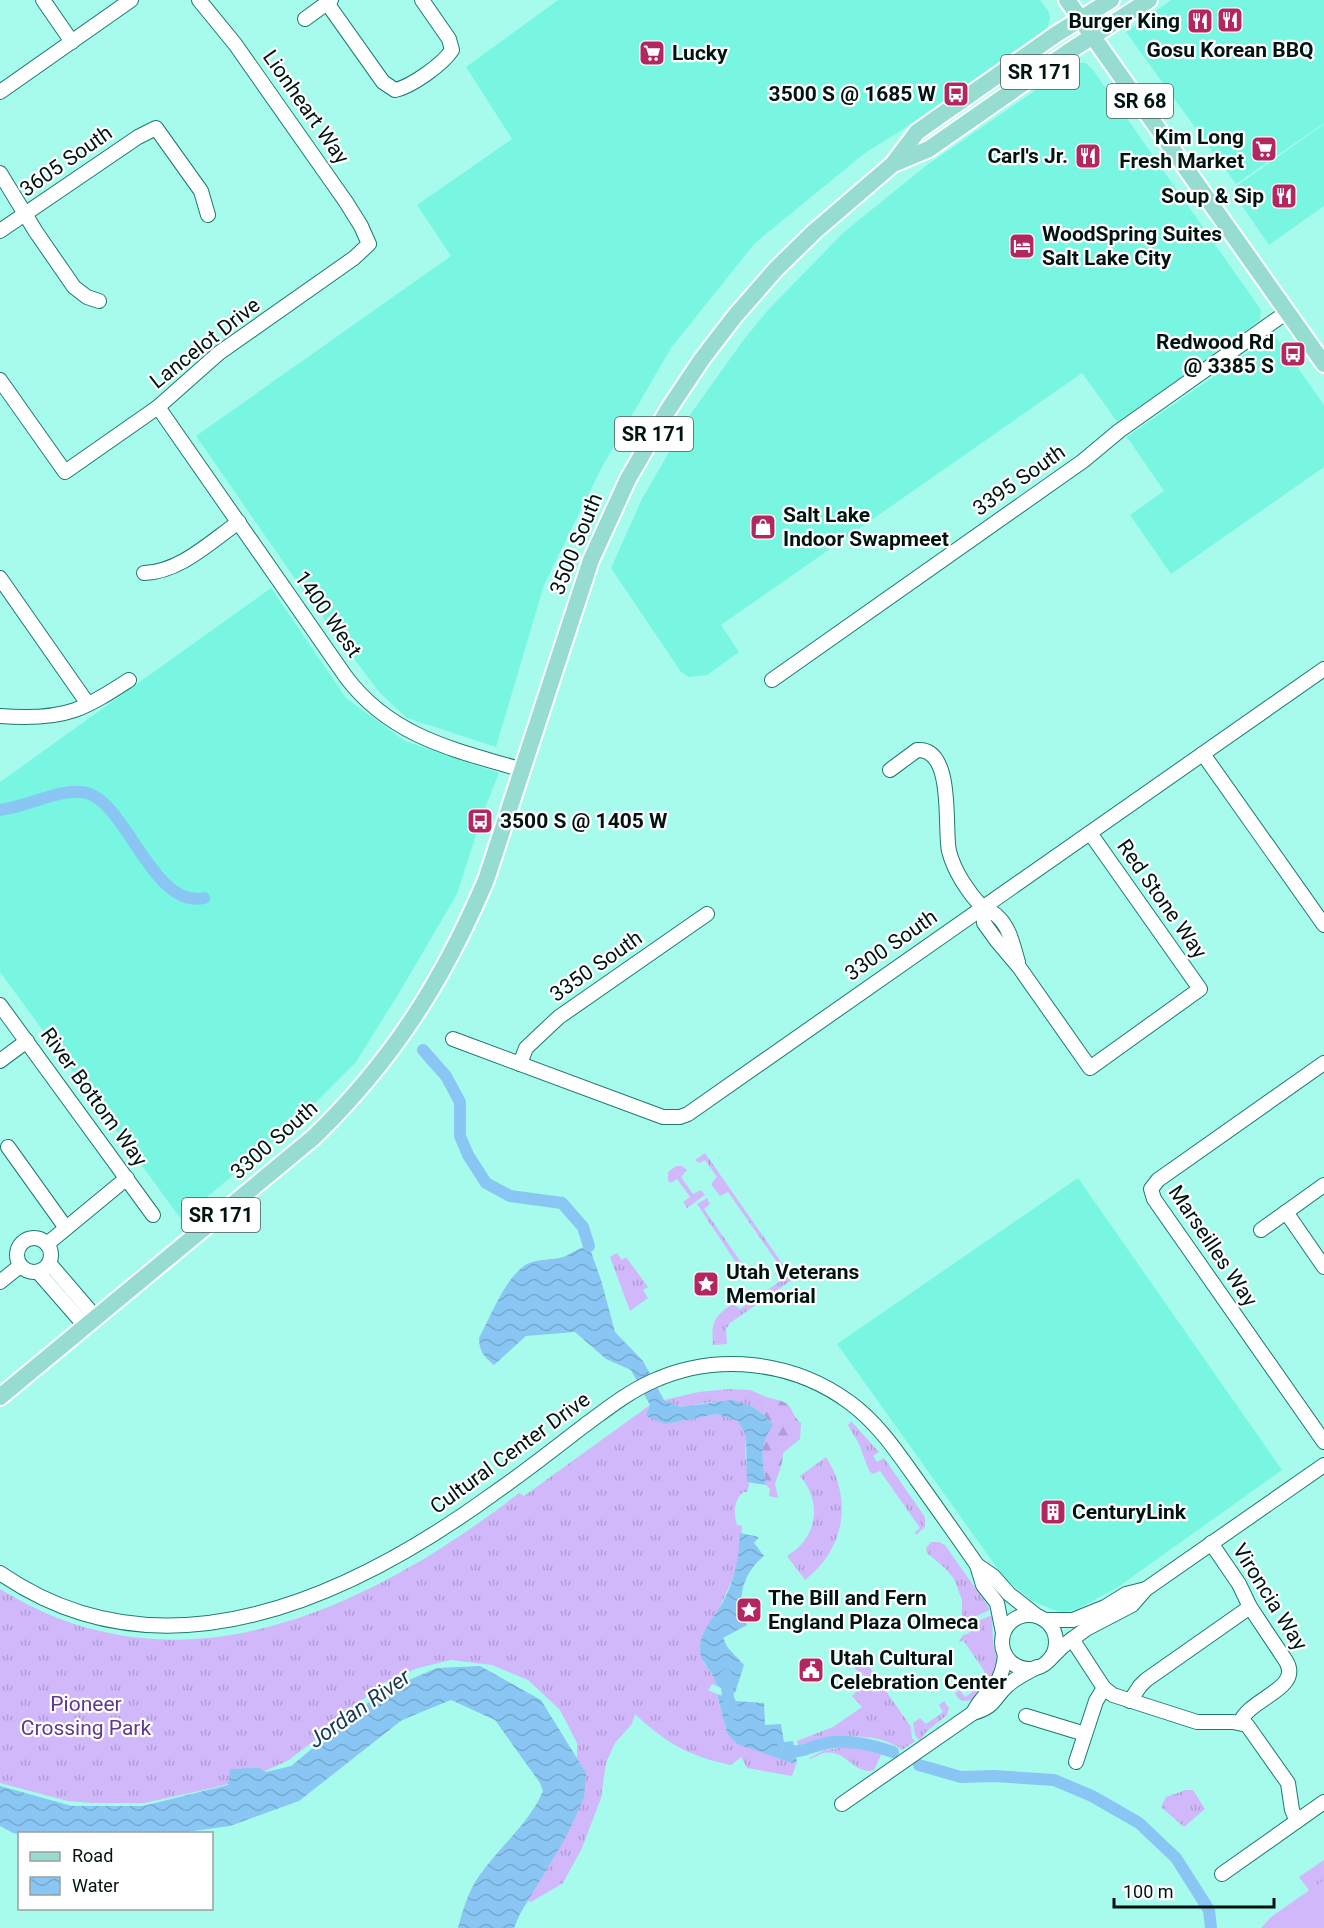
<svg xmlns="http://www.w3.org/2000/svg" width="1324" height="1928" viewBox="0 0 1324 1928" font-family="Roboto,sans-serif">
  <style>
    .built { fill: #79f6e2 }
    .grass { fill: url(#grass-tufts) }
    .forest { fill: url(#forest-firs) }
    .garden { fill: #d0b8fa }
    .water { fill: url(#water-waves) }
    .lines { fill: none; stroke-linecap: round; stroke-linejoin: round }
    .canal { stroke: #8ac6f3; stroke-width: 12 }
    .minor-casing { stroke: #1d796c; stroke-width: 16 }
    .major-casing { stroke: #fff; stroke-width: 20 }
    .minor { stroke: #fff; stroke-width: 14 }
    .major { stroke: #97dcd1; stroke-width: 16 }
    .labels { text-anchor: middle; stroke-width: 4.5; stroke-linejoin: round; paint-order: stroke }
    .shield { fill: #fff; stroke: #4c5a58; stroke-width: 1.5 }
    .shield-label { font-size: 20px; font-weight: bold; fill: #001411 }
    .poi-label { font-size: 21px; font-weight: bold; fill: #001411; stroke: #fff; text-anchor: start }
    .street-label { font-size: 21px; fill: #001411; stroke: #fff }
    .park-label { font-size: 21px; fill: #603890; stroke: #fff }
    .water-label { font-size: 22px; font-style: italic; fill: #183a51; stroke: #fff }
  </style>
  <defs>
    <pattern id="grass-tufts" width="24" height="20" patternUnits="userSpaceOnUse" patternTransform="scale(1.5)"><rect width="24" height="20" fill="#d0b8fa"/><path d="M3 7l-1-3M5 7V3M7 7l1-3M15 17l-1-3M17 17v-4M19 17l1-3" fill="none" stroke="#b19dd5"/></pattern>
    <pattern id="forest-firs" width="22" height="20" patternUnits="userSpaceOnUse" patternTransform="scale(1.5)"><rect width="22" height="20" fill="#d0b8fa"/><path d="M5 1l3.5 6h-7zM16 11l3.5 6h-7z" fill="#b19dd5"/></pattern>
    <pattern id="water-waves" width="16" height="10" patternUnits="userSpaceOnUse" patternTransform="scale(1.5)"><rect width="16" height="10" fill="#8ac6f3"/><path d="M0 5q4-4 8 0t8 0" fill="none" stroke="#75a9cf"/></pattern>
  </defs>
  <rect width="100%" height="100%" fill="#a7fbec"/>
  <g class="built">
    <polygon points="558,0 1040,0 1049,12 1050,19 1047,29 910,125 865,153 755,243 671,348 602,467 544,585 496,747 407,718 379,692 300,586 196,436 451,256 417,205 512,139 466,67"/>
    <polygon points="1171,0 1324,0 1324,123 1236,184 1126,32"/>
    <polygon points="1075,63 1086,63 1093,70 1261,310 1260,320 1118,423 1082,373 721,625 739,652 707,675 689,677 681,672 611,568 642,499 692,412 745,338 769,309 844,232 927,165"/>
    <polygon points="1324,124 1324,206 1269,245 1231,190"/>
    <polygon points="1274,334 1324,405 1324,467 1171,574 1130,515 1164,491 1127,437"/>
    <polygon points="271,588 346,698 405,741 499,773 483,813 457,894 399,993 356,1062 295,1123 181,1219 0,972 0,782"/>
    <polygon points="1078,1178 1282,1470 1118,1587 1078,1609 1066,1612 1059,1612 1032,1601 1005,1579 837,1344"/>
  </g>
  <g class="grass">
    <path d="M705,1153l88,126 -63,44 -4,6 1,15 -14,1c-2,-23 1,-29 20,-41l7,5 39,-27 -4,-9 6,-5 -53,-76 -8,4 -9,-12 6,-7 -12,-17 -6,3 -4,-3z"/>
    <polygon points="676,1166 682,1166 687,1170 681,1177 693,1194 701,1190 705,1195 687,1208 683,1202 690,1197 677,1179 671,1183 668,1181 668,1172"/>
    <polygon points="707,1198 710,1204 704,1209 745,1268 752,1265 752,1272 747,1278 736,1277 741,1270 697,1204"/>
    <polygon points="617,1253 622,1260 626,1257 648,1287 643,1290 648,1298 630,1311 610,1257"/>
    <polygon points="730,1389 750,1390 764,1396 767,1404 764,1415 753,1407 712,1402 680,1407 664,1400 699,1392"/>
    <path d="M650,1405l16,19 51,-10 21,7 8,15 -1,17 4,33 -2,6h-4c-9,9 -10,20 -6,33l5,1 -3,34 -7,20 -14,31 -15,51 13,18 1,6 -5,-2 -4,6 9,4 10,39 65,30 5,-1 -5,14 -45,-8 -6,-11 -10,8c-42,-9 -64,-21 -96,-51l-3,10 -17,19 -9,20 -5,35 -19,50 -19,35 -32,19 -11,-5 57,-122v-32l-17,-33 -32,-30 -36,-15 -41,-5 -33,8 -39,17 -43,39 -47,36 -44,20 -46,11 -55,12h-51l-25,-2 -68,-18v-194c30,18 61,33 96,41 152,39 307,-47 423,-137l5,3z"/>
    <polygon points="851,1421 879,1452 873,1456 877,1462 884,1458 925,1517 925,1527 917,1534 914,1533 920,1528 880,1471 873,1474 869,1471 859,1444 848,1425"/>
    <path d="M826,1457c27,42 19,92 -21,123l-18,-24c30,-18 36,-53 13,-80z"/>
    <polygon points="931,1542 939,1542 945,1545 990,1609 988,1611 967,1620 962,1619 962,1600 954,1579 946,1569 927,1553 926,1548"/>
    <path d="M990,1616l2,1 1,27 6,22c-4,7 -8,16 -13,23 -7,10 -25,19 -31,4l5,-3 5,7 18,-13 -4,-7 6,-5 -22,-32 -5,3 5,-8 6,-2 1,-4 -3,-4z"/>
    <path d="M852,1656l18,12 41,59 1,11 3,3 -13,9c-30,-22 -70,-12 -104,-5l-1,-4 36,-14 29,-20 -10,-11 16,-17 -21,-17z"/>
    <path d="M944,1701l5,7 -2,7 -20,16 -7,9c-6,-3 -6,-11 -7,-17l7,-5 6,6 17,-12 -4,-7z"/>
    <path d="M847,1747l28,1 7,5 -8,17c-20,6 -27,-21 -50,-17 -4,1 -9,4 -14,6l-1,-1 16,-8z"/>
    <polygon points="1186,1790 1193,1790 1205,1809 1184,1827 1161,1807 1166,1797"/>
    <polygon points="1324,1860 1324,1910 1299,1877"/>
  </g>
  <path class="forest" d="M764,1396c8,4 19,3 25,10 5,6 5,12 12,17l-1,16 -17,14 -1,10 -7,21 3,14 -9,-2 1,-7 -4,-4c-3,-27 -9,-36 6,-60l-8,-10 3,-11z"/>
  <polygon class="garden" points="1324,1880 1324,1928 1261,1928 1271,1917"/>
  <g class="water">
    <path d="M589,1246l12,34 14,52 28,29 21,39 16,7 53,-7 20,7 11,8 9,10c-16,24 -10,33 -7,60l-19,-3 -1,-46 -8,-15 -21,-7 -51,10 -20,-8 4,-11 -19,-35 -25,-11 -31,-27 -49,4 -32,29c-10,-8 -15,-14 -15,-27 12,-22 27,-62 48,-74 10,-5 22,-4 32,-6 12,-2 16,-10 30,-12z"/>
    <path d="M740,1533l19,4 -5,6 10,13c-22,18 -28,43 -17,69l-24,13 5,10 16,17 -9,28 -18,-7c-2,-14 -17,-22 -17,-37 0,-19 16,-33 24,-49 11,-21 15,-43 16,-67z"/>
    <path d="M480,1666l61,34 45,73 -2,25 -18,39 -46,77 -6,14h-56c5,-18 10,-36 21,-52 20,-29 50,-52 64,-85l-3,-8 -45,-63 -44,-20 -49,20 -103,81 -69,25 -58,8h-153l-6,-1 -13,-7v-40l72,20h71l85,-21 2,-16 29,-1 7,4 25,-6 90,-74 56,-24z"/>
    <polygon points="717,1694 736,1701 764,1703 765,1725 781,1724 784,1742 793,1741 797,1762 792,1763 737,1744 727,1733"/>
  </g>
  <g class="lines">
    <g class="canal">
      <path d="M0,810c27,-3 55,-20 81,-18 44,2 70,118 123,106"/>
      <polyline points="423,1050 446,1076 460,1102 460,1136 468,1155 486,1183 510,1196 562,1203 583,1227 589,1246"/>
      <polyline points="726,1675 728,1698 734,1713"/>
      <path d="M780,1751c23,3 27,-4 47,-8 23,-4 45,2 66,9"/>
      <polyline points="919,1765 961,1777 994,1776 1054,1780 1092,1796 1139,1823 1176,1858 1209,1910 1211,1928"/>
    </g>
    <g class="minor-casing">
      <g id="minor">
        <polyline points="43,0 72,42"/>
        <path d="M327,3l56,79 12,8c16,-3 48,-26 57,-40l-3,-11 -27,-39"/>
        <polyline points="305,19 331,0"/>
        <polyline points="0,92 131,0"/>
        <polyline points="0,173 36,232 74,287 87,297 99,301"/>
        <polyline points="0,231 138,137 156,128 201,191 208,215"/>
        <polyline points="0,380 65,472 158,407 219,353 354,258 369,244 361,226 346,202 235,44 199,0"/>
        <path d="M158,407l188,270c45,60 109,73 177,93"/>
        <path d="M144,573c36,-1 66,-31 95,-51"/>
        <polyline points="0,578 88,704"/>
        <polyline points="772,680 1083,461 1119,431 1287,312"/>
        <path d="M0,716c24,2 52,2 75,-6 19,-7 37,-19 54,-30"/>
        <polyline points="1203,754 1324,925"/>
        <path d="M890,770l27,-20c38,-3 27,80 32,101 5,20 19,41 33,56 4,4 11,4 15,9 13,11 16,30 21,46"/>
        <polyline points="983,908 984,923 997,941 1019,967 1090,1068 1200,989 1090,833"/>
        <polyline points="0,1005 153,1215"/>
        <polyline points="453,1039 663,1117 680,1117 688,1114 1324,669"/>
        <polyline points="0,1061 27,1041"/>
        <polyline points="1324,1063 1158,1180 1151,1189 1154,1199 1324,1442"/>
        <polyline points="520,1064 526,1048 559,1017 707,914"/>
        <polyline points="8,1147 66,1228"/>
        <polyline points="1286,1212 1324,1267"/>
        <polyline points="1261,1230 1324,1185"/>
        <circle cx="34" cy="1255" r="17"/>
        <polyline points="47,1244 127,1178"/>
        <polyline points="49,1263 97,1319"/>
        <polyline points="38,1272 86,1327"/>
        <polyline points="0,1282 20,1266"/>
        <path d="M1211,1543l28,41 11,23 36,54c17,28 -37,37 -46,62"/>
        <polyline points="977,1565 993,1576 1009,1594 1037,1616"/>
        <path d="M0,1573c164,113 351,24 493,-79 32,-22 62,-46 92,-69 22,-16 43,-33 68,-44 64,-29 140,-20 196,21 29,21 48,50 68,78 20,28 40,56 60,85l6,20 14,18 6,30"/>
        <circle cx="1029" cy="1642" r="27"/>
        <polyline points="1045,1620 1073,1620 1105,1607 1126,1594 1146,1589"/>
        <polyline points="1072,1639 1104,1688 1113,1695 1197,1722 1233,1722 1247,1725 1288,1783 1292,1810 1297,1821"/>
        <polyline points="1049,1660 1063,1646 1086,1629 1132,1605 1146,1589 1324,1465"/>
        <polyline points="1130,1701 1140,1686 1146,1680 1250,1607"/>
        <path d="M973,1713c13,-27 28,-21 32,-58"/>
        <polyline points="1026,1716 1085,1734"/>
        <polyline points="1076,1762 1096,1701 1104,1688"/>
        <path d="M842,1804l131,-91c23,-7 19,-13 34,-27 8,-8 20,-13 30,-19"/>
        <polyline points="1222,1874 1324,1802"/>
      </g>
    </g>
    <g class="major-casing">
      <g id="major">
        <polyline points="1067,0 1324,364"/>
        <polyline points="893,164 929,149 1068,52 1149,0"/>
        <path d="M0,1397l314,-260c79,-77 129,-156 172,-257l105,-320 37,-81 40,-69 34,-51 33,-43 42,-48 38,-37 78,-67 24,-32 138,-97 56,-35"/>
      </g>
    </g>
    <use href="#minor" class="minor"/>
    <use href="#major" class="major"/>
  </g>
  <defs>
    <g id="restaurant-square" transform="scale(1.35)"><rect x="-9" y="-9" width="18" height="18" rx="4" fill="#b32761" stroke="#fff"/><path d="M-5-6h1v4h1v-4h1v4h1v-4h1v5L-1.5 .5V6h-2V.5L-5-1ZM5-6V6H3V1.5H1.5Q1.5-4 5-6Z" fill="#fff"/></g>
    <g id="supermarket-square" transform="scale(1.35)"><rect x="-9" y="-9" width="18" height="18" rx="4" fill="#b32761" stroke="#fff"/><path d="M-6-5.5h2.5l.6 2H6L4.5 2H-2.5L-4.4-4H-6ZM-1.5 3.2a1.3 1.3 0 1 0 .1 0ZM3 3.2a1.3 1.3 0 1 0 .1 0Z" fill="#fff"/></g>
    <g id="bus-square" transform="scale(1.35)"><rect x="-9" y="-9" width="18" height="18" rx="4" fill="#b32761" stroke="#fff"/><path d="M-5-6H5V4H4V6H2V4H-2V6H-4V4H-5ZM-3.5-4V0h7V-4ZM-3.5 1.2v1.5H-2V1.2ZM2 1.2v1.5H3.5V1.2Z" fill="#fff"/></g>
    <g id="hotel-square" transform="scale(1.35)"><rect x="-9" y="-9" width="18" height="18" rx="4" fill="#b32761" stroke="#fff"/><path d="M-6-4.5h1.5V1H6V5H4.5V3h-9V5H-6ZM-4 0a1.8 1.8 0 1 1 3.6 0ZM.5 0V-2.5h3Q6-2.5 6 0Z" fill="#fff"/></g>
    <g id="shop-square" transform="scale(1.35)"><rect x="-9" y="-9" width="18" height="18" rx="4" fill="#b32761" stroke="#fff"/><path d="M-5-2.5h2.3a2.7 3.5 0 0 1 5.4 0H5L5.5 6h-11ZM-1.5-2.5h3a1.5 2.3 0 0 0-3 0Z" fill="#fff"/></g>
    <g id="sight-square" transform="scale(1.35)"><rect x="-9" y="-9" width="18" height="18" rx="4" fill="#b32761" stroke="#fff"/><path d="M0-6L1.8-2.2L6-1.7L2.9 1.2L3.7 5.4L0 3.3L-3.7 5.4L-2.9 1.2L-6-1.7L-1.8-2.2Z" fill="#fff"/></g>
    <g id="building-square" transform="scale(1.35)"><rect x="-9" y="-9" width="18" height="18" rx="4" fill="#b32761" stroke="#fff"/><path d="M-4-6H4V6H1V3H-1V6H-4ZM-2.5-4.3h1.7v1.8h-1.7ZM.8-4.3h1.7v1.8H.8ZM-2.5-1h1.7V.8h-1.7ZM.8-1h1.7V.8H.8Z" fill="#fff"/></g>
    <g id="civic-square" transform="scale(1.35)"><rect x="-9" y="-9" width="18" height="18" rx="4" fill="#b32761" stroke="#fff"/><path d="M-.6-6.5H3V-4.5H.6V-3L4-1V1h2V6H-6V1h2V-1L-.6-3ZM-1.2 2.5V6h2.4V2.5Z" fill="#fff"/></g>
  </defs>
  <g fill-rule="evenodd">
    <use href="#restaurant-square" x="1230" y="20"/>
    <use href="#restaurant-square" x="1200" y="21"/>
    <use href="#supermarket-square" x="652" y="53"/>
    <use href="#bus-square" x="956" y="94"/>
    <use href="#supermarket-square" x="1264" y="149"/>
    <use href="#restaurant-square" x="1088" y="156"/>
    <use href="#restaurant-square" x="1284" y="196"/>
    <use href="#hotel-square" x="1022" y="246"/>
    <use href="#bus-square" x="1293" y="354"/>
    <use href="#shop-square" x="763" y="527"/>
    <use href="#bus-square" x="480" y="821"/>
    <use href="#sight-square" x="706" y="1284"/>
    <use href="#building-square" x="1053" y="1512"/>
    <use href="#sight-square" x="749" y="1610"/>
    <use href="#civic-square" x="811" y="1670"/>
  </g>
  <g class="labels">
    <g class="shield">
      <rect x="1001" y="55" width="78" height="34" rx="4.5"/>
      <rect x="1107" y="84" width="66" height="34" rx="4.5"/>
      <rect x="615" y="417" width="78" height="34" rx="4.5"/>
      <rect x="182" y="1198" width="78" height="34" rx="4.5"/>
    </g>
    <g class="shield-label">
      <text x="1040" y="79">SR 171</text>
      <text x="1140" y="108">SR 68</text>
      <text x="654" y="441">SR 171</text>
      <text x="221" y="1222">SR 171</text>
    </g>
    <g class="poi-label">
      <text x="1180" y="28" text-anchor="end">Burger King</text>
      <text x="1230" y="57" text-anchor="middle">Gosu Korean BBQ</text>
      <text x="672" y="60">Lucky</text>
      <text x="936" y="101" text-anchor="end">3500 S @ 1685 W</text>
      <text x="1244" y="144" text-anchor="end">Kim Long<tspan x="1244" dy="24">Fresh Market</tspan></text>
      <text x="1068" y="163" text-anchor="end">Carl's Jr.</text>
      <text x="1264" y="203" text-anchor="end">Soup &amp; Sip</text>
      <text x="1042" y="241">WoodSpring Suites<tspan x="1042" dy="24">Salt Lake City</tspan></text>
      <text x="1274" y="349" text-anchor="end">Redwood Rd<tspan x="1274" dy="24">@ 3385 S</tspan></text>
      <text x="783" y="522">Salt Lake<tspan x="783" dy="24">Indoor Swapmeet</tspan></text>
      <text x="500" y="828">3500 S @ 1405 W</text>
      <text x="726" y="1279">Utah Veterans<tspan x="726" dy="24">Memorial</tspan></text>
      <text x="1072" y="1519">CenturyLink</text>
      <text x="768" y="1605">The Bill and Fern<tspan x="768" dy="24">England Plaza Olmeca</tspan></text>
      <text x="830" y="1665">Utah Cultural<tspan x="830" dy="24">Celebration Center</tspan></text>
    </g>
    <g class="street-label">
      <text transform="translate(306 107) rotate(55)" y="7">Lionheart Way</text>
      <text transform="translate(66 161) rotate(-35)" y="7">3605 South</text>
      <text transform="translate(205 343) rotate(-38)" y="7">Lancelot Drive</text>
      <text transform="translate(1019 480) rotate(-35)" y="7">3395 South</text>
      <text transform="translate(576 544) rotate(-68)" y="7">3500 South</text>
      <text transform="translate(328 614) rotate(55)" y="7">1400 West</text>
      <text transform="translate(1162 899) rotate(55)" y="7">Red Stone Way</text>
      <text transform="translate(891 945) rotate(-35)" y="7">3300 South</text>
      <text transform="translate(596 966) rotate(-35)" y="7">3350 South</text>
      <text transform="translate(94 1097) rotate(54)" y="7">River Bottom Way</text>
      <text transform="translate(274 1140) rotate(-41)" y="7">3300 South</text>
      <text transform="translate(1213 1246) rotate(56)" y="7">Marseilles Way</text>
      <text transform="translate(510 1453) rotate(-36)" y="7">Cultural Center Drive</text>
      <text transform="translate(1270 1597) rotate(58)" y="7">Vironcia Way</text>
    </g>
    <g class="park-label">
      <text x="86" y="1711">Pioneer<tspan x="86" dy="24">Crossing Park</tspan></text>
    </g>
    <g class="water-label">
      <text transform="translate(359 1708) rotate(-35)" y="8">Jordan River</text>
    </g>
  </g>
  <rect x="18" y="1832" width="195" height="78" fill="#ffffff" stroke="#99a1a0" stroke-width="1.5"/>
  <rect x="30" y="1852" width="30" height="9" fill="#97dcd1" stroke="#99a1a0" stroke-width="1.5"/>
  <text x="72" y="1862" font-size="18" fill="#001411">Road</text>
  <rect x="30" y="1877" width="30" height="18" fill="url(#water-waves)" stroke="#99a1a0" stroke-width="1.5"/>
  <text x="72" y="1892" font-size="18" fill="#001411">Water</text>
  <path d="M1114 1898v9h160v-9" fill="none" stroke="#001411" stroke-width="3"/>
  <text x="1123" y="1898" font-size="18" fill="#001411" stroke="#ffffff" stroke-width="4.5" paint-order="stroke">100 m</text>
</svg>
